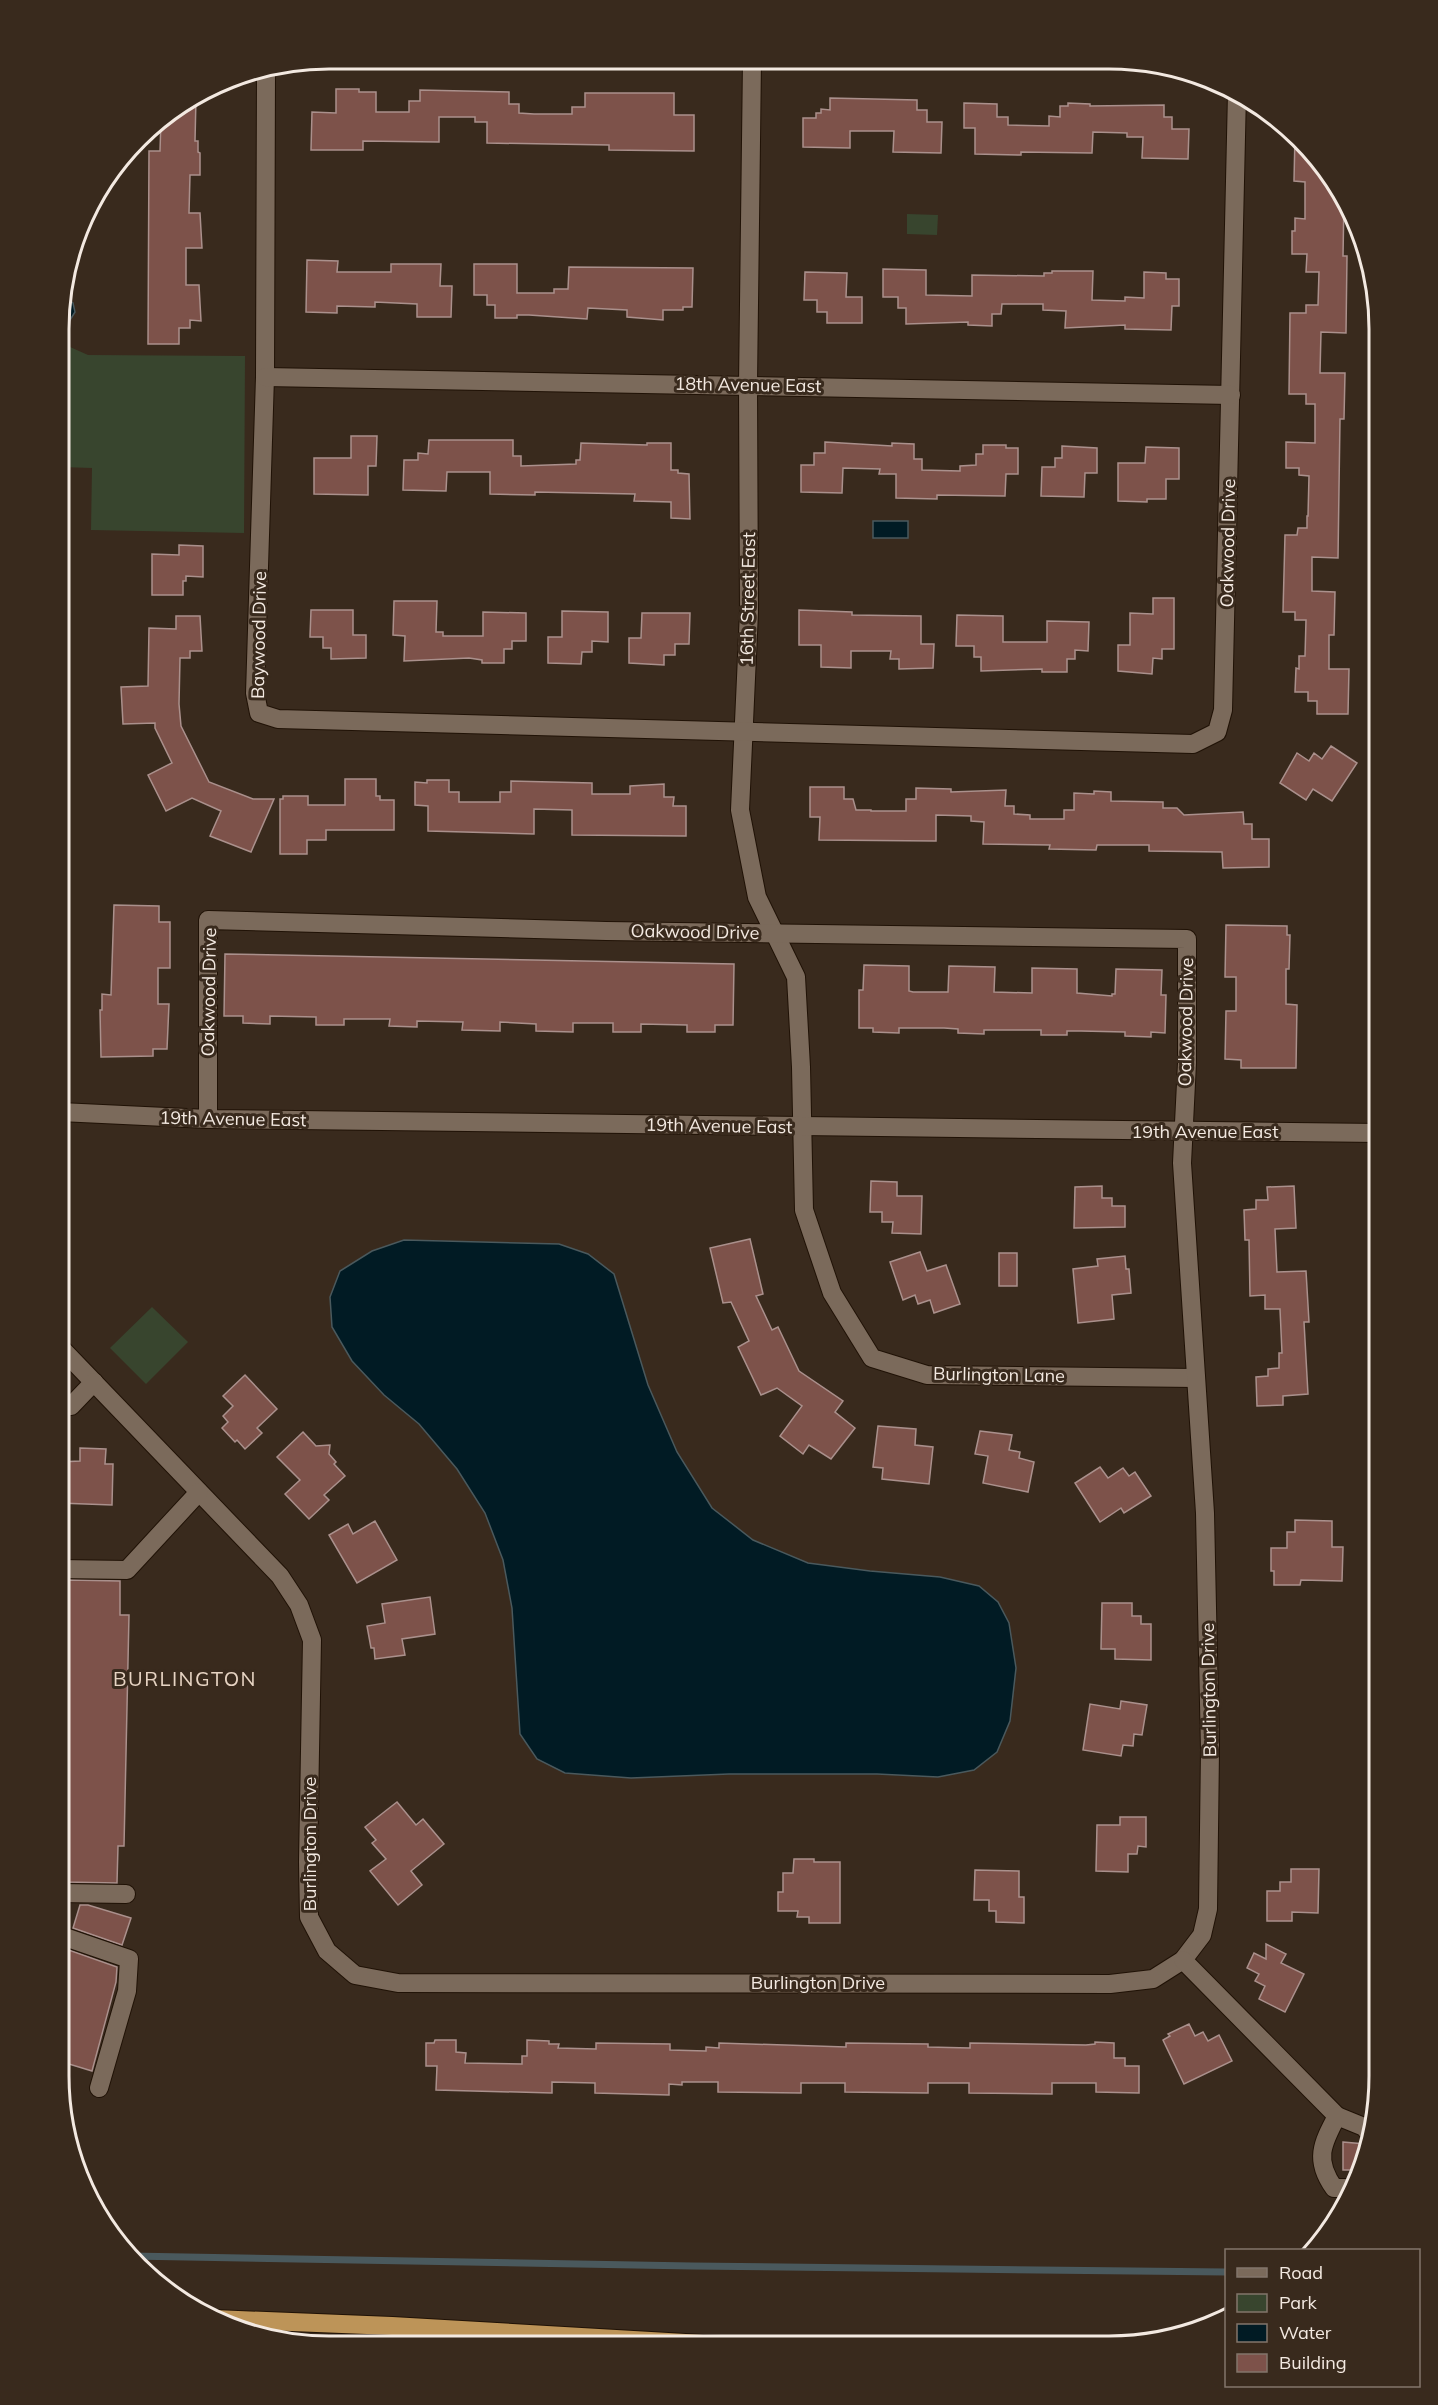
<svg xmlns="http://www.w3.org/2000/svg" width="1438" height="2405" viewBox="0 0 1438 2405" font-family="Mulish,sans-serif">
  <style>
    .green { fill: #38452e }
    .water { fill: #011b24; stroke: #4a595d; stroke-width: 1.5 }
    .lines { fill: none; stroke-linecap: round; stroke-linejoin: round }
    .stream { stroke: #4a595d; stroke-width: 7 }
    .building { fill: #7d524a; stroke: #aa908c; stroke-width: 1.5 }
    .minor-casing { stroke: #201206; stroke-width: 20 }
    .highway-casing { stroke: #201206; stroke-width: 20 }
    .minor { stroke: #7b6a5b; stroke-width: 18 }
    .highway { stroke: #bd9458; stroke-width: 18 }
    .labels { text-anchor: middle; stroke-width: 6; stroke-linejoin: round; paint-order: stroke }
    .street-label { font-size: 18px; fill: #f3e9e1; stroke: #392a1d }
    .neighbourhood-label { font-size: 20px; letter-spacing: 1.5px; fill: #e7d4c3; stroke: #392a1d }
    .rim { fill: none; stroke: #f3e9e1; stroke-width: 3 }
  </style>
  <rect width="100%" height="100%" fill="#392a1d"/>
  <g class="green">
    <polygon points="907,214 938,215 937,235 907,234"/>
    <polygon points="61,343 88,355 245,356 244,533 91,530 92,468 61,467"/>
    <polygon points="152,1307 188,1342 146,1384 110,1348"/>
  </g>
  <g class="water">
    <polygon points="65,297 73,303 75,312 70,320 61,322 61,298"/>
    <rect x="873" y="521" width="35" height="17"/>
    <polygon points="404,1240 559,1244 588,1254 614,1274 648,1385 677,1452 712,1508 753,1540 808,1563 870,1571 940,1577 979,1586 998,1602 1009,1623 1016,1668 1010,1721 997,1752 974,1770 938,1777 877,1774 729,1774 631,1778 565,1773 537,1759 520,1734 512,1608 503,1560 485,1513 457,1469 419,1424 384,1395 352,1361 332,1327 330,1297 340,1271 372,1251"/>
  </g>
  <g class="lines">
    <polyline class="stream" points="130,2256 692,2266 1226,2272"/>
  </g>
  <g class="building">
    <polygon points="336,89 359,89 359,92 376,92 376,112 409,112 409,101 420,101 420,90 509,92 509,104 519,104 519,113 534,114 572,114 572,107 585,107 585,93 674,93 674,115 694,115 694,151 609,150 609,145 487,143 487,122 475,122 475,117 439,117 439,142 363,141 363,150 311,150 312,112 336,113"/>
    <polygon points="196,98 195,141 198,141 198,152 200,153 200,175 190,175 189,213 200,213 202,248 186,248 186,285 199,285 201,321 190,320 190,328 179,328 179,344 148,344 149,151 160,151 161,120"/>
    <polygon points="830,98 917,100 917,110 927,110 927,122 942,122 941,153 893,152 894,131 850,131 850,148 803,147 803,118 816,118 816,113 821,113 821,109 830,110"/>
    <polygon points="964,103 997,104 997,117 1008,117 1008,125 1049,126 1049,116 1060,117 1060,106 1068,106 1068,103 1090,104 1090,106 1164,105 1164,117 1172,117 1172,129 1189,129 1188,159 1142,158 1143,137 1127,137 1127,133 1093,132 1092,153 1021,152 1021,155 975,154 975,128 964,128"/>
    <polygon points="1295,135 1324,165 1344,200 1343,256 1347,256 1346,333 1321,332 1320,373 1345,373 1344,419 1340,419 1338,558 1312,557 1312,591 1335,592 1334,635 1329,635 1329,669 1349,669 1348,714 1317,714 1317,701 1308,701 1308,692 1295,692 1296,668 1299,669 1299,656 1305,656 1306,620 1295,620 1295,612 1283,612 1285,535 1297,535 1298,528 1307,528 1307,516 1308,516 1309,476 1299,475 1299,468 1286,468 1286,442 1315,443 1315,404 1306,404 1306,394 1289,394 1290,313 1306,313 1306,305 1318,305 1319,272 1306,272 1307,254 1292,254 1292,231 1295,231 1295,218 1305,219 1305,182 1294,181"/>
    <polygon points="307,260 338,261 337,272 391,272 391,264 441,264 440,286 452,286 451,317 417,317 417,304 375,302 375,307 337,306 337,313 306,312"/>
    <polygon points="474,264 517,264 517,293 554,293 554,289 568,289 569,267 693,268 692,307 683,307 683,310 663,310 663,320 627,317 627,310 588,308 587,319 529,315 517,315 517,318 495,318 495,305 487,305 487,295 474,295"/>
    <polygon points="883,269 926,270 926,295 972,296 972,275 1044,276 1044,273 1052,273 1052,271 1093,271 1092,300 1125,301 1125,297 1144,298 1144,272 1166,273 1166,279 1179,279 1179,306 1172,306 1171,330 1125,329 1125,325 1065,328 1066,311 1043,310 1043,304 1002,304 1001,314 992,314 992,326 968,325 968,322 906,324 906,308 898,308 898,297 883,297"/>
    <polygon points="805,272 847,273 846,297 862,297 862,323 827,323 827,312 817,312 817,300 804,300"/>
    <polygon points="351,436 377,436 376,466 368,466 368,495 314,494 314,458 351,458"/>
    <polygon points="429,440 513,440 513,456 521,456 521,466 576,464 576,460 580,460 581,443 647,445 647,443 671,443 671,470 678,470 678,473 689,474 690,519 671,518 671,502 634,501 635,494 535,492 535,495 490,494 490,472 447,472 446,491 403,490 404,460 418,460 418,453 428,454"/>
    <polygon points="825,442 892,446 892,443 914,444 914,459 922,459 922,470 960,471 960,466 976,465 976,454 983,454 983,445 1006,445 1006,448 1018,448 1018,474 1006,474 1005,496 937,495 937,499 896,498 896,474 879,474 880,469 843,468 842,493 801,492 801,465 814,465 814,453 825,453"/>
    <polygon points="1062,446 1097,448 1097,473 1085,473 1084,497 1041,496 1042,467 1055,467 1055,458 1062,458"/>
    <polygon points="1146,447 1179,448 1179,479 1166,479 1166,499 1147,499 1147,502 1118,501 1118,463 1145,463"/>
    <polygon points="179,545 203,546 203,577 186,576 186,581 183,581 183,595 152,595 152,554 179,555"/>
    <polygon points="1153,598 1174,598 1174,649 1162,649 1162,659 1153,658 1152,674 1118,671 1118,645 1130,645 1130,613 1153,614"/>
    <polygon points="394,601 437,601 436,632 443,632 443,636 483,636 483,612 526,613 526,641 512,641 512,649 504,649 504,663 482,663 482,660 469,658 404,661 405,636 393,635"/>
    <polygon points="311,610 353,610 353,635 366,635 366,658 331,659 331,648 323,648 323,637 310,637"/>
    <polygon points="799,610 852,612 852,615 921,616 921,644 934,644 933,668 899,669 899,659 890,659 891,651 851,651 851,668 821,667 821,645 799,645"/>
    <polygon points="562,611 608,612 608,642 592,641 592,652 582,652 581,664 548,663 548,637 562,637"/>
    <polygon points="642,613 690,613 689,644 675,644 675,655 664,655 664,665 629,663 629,638 641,638"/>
    <polygon points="957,615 1003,616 1003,642 1047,642 1047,621 1089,622 1088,651 1075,650 1075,659 1067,659 1067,672 1042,672 1042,669 981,671 981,657 974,657 974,646 956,646"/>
    <polygon points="176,616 200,616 202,651 190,651 190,658 180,658 179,704 181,726 209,782 253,799 274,799 251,852 210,836 221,811 192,798 166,811 148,775 172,763 155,728 155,723 123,724 121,687 148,686 149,628 176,629"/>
    <polygon points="1331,746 1357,763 1332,801 1313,789 1306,800 1280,783 1297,753 1309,761 1314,753 1322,759"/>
    <polygon points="345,779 376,779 376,796 380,796 380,800 394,800 394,830 326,830 326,840 307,840 307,854 280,854 280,799 283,799 283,796 308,796 308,805 345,805"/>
    <polygon points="427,780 449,780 449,792 459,792 459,802 500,802 500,792 511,792 511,781 592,783 592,794 630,794 630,786 664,784 664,797 674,797 673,806 686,806 686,836 572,835 572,810 534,809 534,834 428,831 428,806 415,805 415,782 427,783"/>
    <polygon points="810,787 844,787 844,799 853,799 856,810 871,810 871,811 906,811 906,799 916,799 916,788 951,789 951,792 1006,790 1005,806 1014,806 1014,814 1030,815 1030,819 1064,819 1064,810 1074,810 1074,793 1094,794 1094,791 1111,792 1111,801 1163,802 1163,808 1177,808 1184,815 1243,812 1244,824 1252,824 1252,839 1269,839 1269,867 1223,868 1222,852 1149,851 1149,845 1097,845 1096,850 1049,849 1050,845 983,844 984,822 971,821 971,816 936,815 936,841 819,840 820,817 810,817"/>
    <polygon points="114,905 159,906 159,922 170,922 170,968 158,968 158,1004 169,1004 167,1049 153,1049 153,1056 101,1057 100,1010 102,1010 102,994 111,995"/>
    <polygon points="1226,925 1287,926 1287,935 1290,935 1289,969 1286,969 1286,1004 1297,1005 1296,1068 1241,1068 1241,1060 1225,1059 1226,1011 1236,1011 1236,977 1225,977"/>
    <polygon points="225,954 734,964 733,1025 715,1025 715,1032 687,1032 687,1025 641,1024 641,1032 613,1032 613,1023 573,1023 573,1032 536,1031 536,1024 500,1022 500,1031 462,1030 463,1022 417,1021 417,1027 389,1026 390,1019 344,1019 344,1025 316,1025 316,1017 270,1016 270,1024 243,1023 243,1016 224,1016"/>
    <polygon points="864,965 909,966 909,991 913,992 948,992 949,966 995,967 994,992 1032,993 1032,968 1077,969 1077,993 1112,996 1112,994 1115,994 1116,969 1162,970 1161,995 1166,995 1165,1033 1151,1032 1151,1037 1125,1036 1125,1032 1081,1031 1067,1031 1067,1035 1041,1035 1041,1030 984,1030 984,1034 958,1033 958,1029 944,1028 899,1028 899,1033 873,1032 873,1028 859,1028 859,990 863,990"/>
    <polygon points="871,1181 897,1182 897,1196 922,1196 921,1234 892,1233 893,1222 882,1222 882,1212 870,1212"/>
    <polygon points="1102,1186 1102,1198 1112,1198 1112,1206 1125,1206 1125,1227 1074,1228 1075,1187"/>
    <polygon points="1294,1186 1296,1228 1275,1229 1277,1272 1306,1271 1309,1322 1304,1322 1308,1394 1283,1396 1283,1405 1257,1406 1256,1377 1268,1376 1268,1369 1279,1368 1279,1353 1282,1353 1280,1309 1265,1309 1265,1295 1250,1296 1249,1240 1245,1240 1244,1210 1256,1209 1256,1200 1268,1200 1267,1187"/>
    <polygon points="750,1239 763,1294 756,1296 772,1330 778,1327 799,1371 843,1401 835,1412 855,1428 831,1459 809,1445 803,1454 780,1436 802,1406 777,1388 761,1395 738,1347 749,1341 731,1302 723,1303 710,1248"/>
    <polygon points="920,1252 927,1271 946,1265 960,1304 934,1313 930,1300 918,1304 915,1295 903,1300 890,1262"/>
    <rect x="999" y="1253" width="18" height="33"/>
    <polygon points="1125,1256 1126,1269 1129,1269 1131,1293 1112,1295 1114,1319 1078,1323 1073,1269 1098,1266 1097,1259"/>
    <polygon points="245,1375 277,1409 257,1428 262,1433 245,1449 237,1440 235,1442 222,1428 228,1422 223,1416 233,1406 223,1396"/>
    <polygon points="878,1426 916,1429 915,1445 933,1447 929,1484 882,1479 883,1468 873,1467"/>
    <polygon points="980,1431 1012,1435 1009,1450 1020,1452 1019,1458 1034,1462 1028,1492 983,1483 988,1456 975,1454"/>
    <polygon points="303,1432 316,1446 330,1445 329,1454 336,1462 334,1464 345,1476 324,1495 329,1500 309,1519 285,1494 300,1480 277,1457"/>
    <polygon points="80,1448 106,1449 105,1464 113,1464 112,1505 59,1503 59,1462 80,1461"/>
    <polygon points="1100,1467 1108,1478 1123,1468 1129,1476 1135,1472 1151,1496 1124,1513 1121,1508 1100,1522 1075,1483"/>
    <polygon points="1295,1520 1332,1521 1332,1547 1343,1547 1342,1581 1301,1580 1300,1585 1274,1585 1274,1571 1271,1571 1271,1548 1287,1548 1287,1532 1295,1532"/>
    <polygon points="375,1521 397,1560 357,1583 329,1535 348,1524 353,1534"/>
    <polygon points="69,1580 120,1581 120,1615 129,1615 124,1846 118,1846 117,1883 65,1882 65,1845 59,1845 61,1614 69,1614"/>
    <polygon points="430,1597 435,1634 402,1639 405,1655 375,1659 374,1648 371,1648 367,1626 385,1623 382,1604"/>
    <polygon points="1102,1603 1132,1603 1132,1616 1141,1616 1141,1624 1151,1624 1151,1660 1115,1659 1115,1649 1101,1649"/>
    <polygon points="1121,1701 1147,1705 1142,1735 1134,1734 1133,1746 1123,1745 1121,1756 1083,1750 1090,1704 1120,1709"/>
    <polygon points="397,1802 416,1825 423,1819 444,1844 411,1871 422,1885 398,1905 370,1871 386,1859 372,1843 376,1840 365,1827"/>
    <polygon points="1120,1817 1146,1817 1146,1847 1138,1846 1137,1854 1128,1854 1128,1872 1096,1871 1097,1825 1120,1825"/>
    <polygon points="794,1859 814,1859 814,1862 840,1862 840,1923 809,1923 809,1917 797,1917 798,1911 778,1911 778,1892 783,1892 783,1873 793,1873"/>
    <polygon points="1291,1869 1319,1869 1318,1913 1292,1912 1292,1921 1267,1921 1267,1891 1280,1891 1280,1882 1291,1882"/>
    <polygon points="975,1870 1019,1871 1019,1897 1024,1897 1024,1923 996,1922 996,1911 989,1911 989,1900 974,1900"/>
    <polygon points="80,1905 88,1905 131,1918 122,1945 73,1928"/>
    <polygon points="1266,1944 1286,1954 1281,1963 1304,1974 1285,2012 1259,1999 1265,1986 1255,1981 1259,1974 1247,1968 1254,1953 1266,1959"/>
    <polygon points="59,1949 66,1951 66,1949 117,1967 116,1982 92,2071 59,2061"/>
    <polygon points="1189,2024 1195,2036 1203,2032 1208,2041 1219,2035 1232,2061 1184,2084 1163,2040 1170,2036 1168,2034"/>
    <polygon points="435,2040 456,2040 456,2052 466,2053 465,2063 522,2064 522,2056 527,2056 527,2040 549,2041 549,2044 559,2044 558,2048 596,2049 596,2043 670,2044 670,2050 706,2051 706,2047 719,2048 719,2043 846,2047 846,2043 928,2044 928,2047 970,2048 970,2043 1086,2045 1095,2044 1095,2042 1114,2043 1114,2058 1125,2058 1125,2066 1139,2066 1139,2093 1096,2092 1096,2083 1052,2083 1052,2094 969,2093 969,2083 928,2083 928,2093 845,2092 845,2083 801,2083 801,2093 718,2092 718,2082 682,2082 682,2085 669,2084 669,2095 595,2093 595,2083 552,2082 552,2093 436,2090 437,2066 426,2066 426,2043 434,2043"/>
    <polygon points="1343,2142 1365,2144 1364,2164 1361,2170 1343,2170"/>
  </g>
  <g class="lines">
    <g class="minor-casing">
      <g id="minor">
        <polyline points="752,60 748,385 749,612 740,810 757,897 796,977 801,1067 804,1210 832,1293 872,1358 927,1375 1196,1378"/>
        <polyline points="266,71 265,377 255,693 259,713 278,719 1193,744 1217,732 1223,710 1237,93"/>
        <polyline points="265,377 1231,395"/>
        <polyline points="60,1112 208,1119 1379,1133"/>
        <polyline points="59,1346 280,1576 299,1605 312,1640 308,1862 309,1917 327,1951 355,1975 398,1983 1110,1984 1153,1979 1183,1960 1202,1935 1208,1909 1210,1750 1205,1513 1182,1163 1187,1063 1187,939 606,931 208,920 208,1119"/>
        <polyline points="59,1407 71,1406 94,1382"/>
        <polyline points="59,1569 127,1570 199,1492"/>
        <polyline points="59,1893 126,1894"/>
        <polyline points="59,1935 129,1959 127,1991 99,2088"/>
        <polyline points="1183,1960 1337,2116"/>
        <path d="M1352,2188h-18c-20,-28 -12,-44 3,-72l27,11 7,8"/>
      </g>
    </g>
    <g class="highway-casing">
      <polyline id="highway" points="214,2319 392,2326 720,2345"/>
    </g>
    <use href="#minor" class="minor"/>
    <use href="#highway" class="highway"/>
  </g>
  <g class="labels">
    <g class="street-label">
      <text transform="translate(748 385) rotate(1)" y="6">18th Avenue East</text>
      <text transform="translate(1228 543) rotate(-89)" y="6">Oakwood Drive</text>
      <text transform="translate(748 599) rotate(-89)" y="6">16th Street East</text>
      <text transform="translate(259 635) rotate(-89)" y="6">Baywood Drive</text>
      <text transform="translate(695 932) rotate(1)" y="6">Oakwood Drive</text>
      <text transform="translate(209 992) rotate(-89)" y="6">Oakwood Drive</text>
      <text transform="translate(1186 1022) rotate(-89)" y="6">Oakwood Drive</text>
      <text transform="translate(233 1119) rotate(1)" y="6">19th Avenue East</text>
      <text transform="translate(719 1126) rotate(1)" y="6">19th Avenue East</text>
      <text x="1205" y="1138">19th Avenue East</text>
      <text transform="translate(999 1375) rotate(1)" y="6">Burlington Lane</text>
      <text transform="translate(1209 1690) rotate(-91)" y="6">Burlington Drive</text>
      <text transform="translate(310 1844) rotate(-90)" y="6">Burlington Drive</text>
      <text x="818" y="1989">Burlington Drive</text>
    </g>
    <g class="neighbourhood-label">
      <text x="185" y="1686">BURLINGTON</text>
    </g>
  </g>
  <path d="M0 0H1438V2405H0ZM329 69H1109A260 260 0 0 1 1369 329V2076A260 260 0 0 1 1109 2336H329A260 260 0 0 1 69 2076V329A260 260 0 0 1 329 69Z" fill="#392a1d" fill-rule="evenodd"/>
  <path class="rim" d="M329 69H1109A260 260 0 0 1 1369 329V2076A260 260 0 0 1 1109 2336H329A260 260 0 0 1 69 2076V329A260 260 0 0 1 329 69Z"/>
  <rect x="1225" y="2249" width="195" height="138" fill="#392a1d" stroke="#83766b" stroke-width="1.5"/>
  <rect x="1237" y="2268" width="30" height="9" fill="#7b6a5b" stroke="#83766b" stroke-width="1.5"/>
  <text x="1279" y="2279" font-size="18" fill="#f3e9e1">Road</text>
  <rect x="1237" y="2294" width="30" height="18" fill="#38452e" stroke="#83766b" stroke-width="1.5"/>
  <text x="1279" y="2309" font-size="18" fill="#f3e9e1">Park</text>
  <rect x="1237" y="2324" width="30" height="18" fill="#011b24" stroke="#83766b" stroke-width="1.5"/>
  <text x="1279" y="2339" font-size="18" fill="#f3e9e1">Water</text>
  <rect x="1237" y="2354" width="30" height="18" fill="#7d524a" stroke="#83766b" stroke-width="1.5"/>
  <text x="1279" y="2369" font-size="18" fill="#f3e9e1">Building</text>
</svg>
